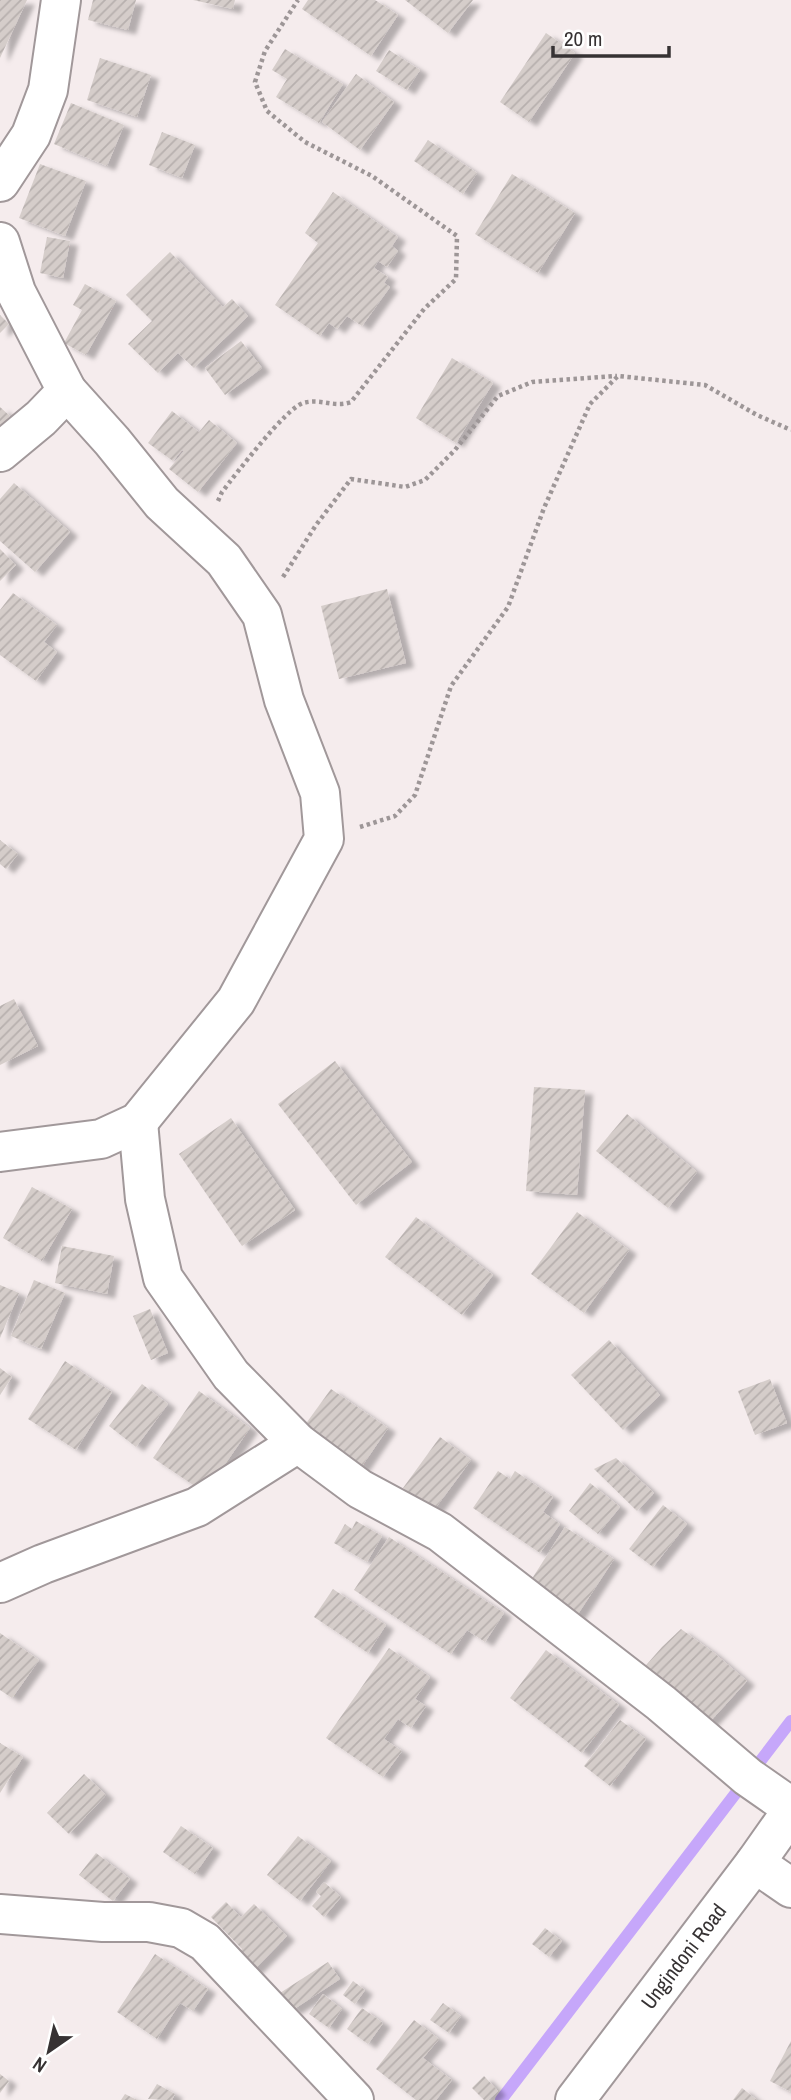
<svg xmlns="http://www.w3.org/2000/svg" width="791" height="2100" viewBox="0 0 791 2100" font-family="'Archivo Narrow',sans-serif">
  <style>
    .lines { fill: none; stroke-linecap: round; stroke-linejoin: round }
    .stream { stroke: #c6a7fa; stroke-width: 12 }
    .building { fill: url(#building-hatch); filter: url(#shadow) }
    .street-casing { stroke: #a1989a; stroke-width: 42 }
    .secondary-casing { stroke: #a1989a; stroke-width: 42 }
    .path { stroke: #9d9697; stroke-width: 4.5; stroke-dasharray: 3.5 3.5; stroke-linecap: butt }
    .street { stroke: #fff; stroke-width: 38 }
    .secondary { stroke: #fff; stroke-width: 38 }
    .labels { text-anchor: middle; stroke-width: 5; stroke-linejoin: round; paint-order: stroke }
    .street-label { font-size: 21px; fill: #363233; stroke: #fff }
  </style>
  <defs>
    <pattern id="building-hatch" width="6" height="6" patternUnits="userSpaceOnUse" patternTransform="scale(1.75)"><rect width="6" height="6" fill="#d5cdca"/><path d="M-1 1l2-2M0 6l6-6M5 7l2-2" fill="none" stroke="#b7b0ae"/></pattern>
    <filter id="shadow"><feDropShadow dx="8" dy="4.5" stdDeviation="2" flood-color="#0004"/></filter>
  </defs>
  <rect width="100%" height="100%" fill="#f5eced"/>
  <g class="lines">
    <polyline class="stream" points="501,2100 791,1721"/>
  </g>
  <g class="building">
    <polygon points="0,0 27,0 0,58"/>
    <polygon points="93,0 136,0 128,30 88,20"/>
    <polygon points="193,0 235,0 233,9"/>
    <polygon points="308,0 375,0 398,15 371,56 302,9"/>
    <polygon points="405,0 473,0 448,33"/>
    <polygon points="546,33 575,53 529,122 500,102"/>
    <polygon points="285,49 343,84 319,123 276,97 287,79 272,70"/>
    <polygon points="389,50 420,70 407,90 376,71"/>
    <polygon points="100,58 151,75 137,117 87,100"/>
    <polygon points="356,74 394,102 360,150 322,122"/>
    <polygon points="71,103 124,125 107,166 54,144"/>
    <polygon points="162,132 195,145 182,178 149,165"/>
    <polygon points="428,140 477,173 463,194 414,161"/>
    <polygon points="40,164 86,181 65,236 19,218"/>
    <polygon points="512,174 575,213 538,273 475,234"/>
    <polygon points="333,192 398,237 392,246 398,251 387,267 378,261 374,268 388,277 384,283 390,287 362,326 347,316 337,329 329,323 320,336 275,305 318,243 305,233"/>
    <polygon points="47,237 70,241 63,278 40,273"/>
    <polygon points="170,252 223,307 232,299 248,316 194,368 178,353 158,373 128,344 152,321 126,295"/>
    <polygon points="85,284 116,301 86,355 64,343 82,310 73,305"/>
    <polygon points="0,315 9,324 0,333"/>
    <polygon points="241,341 262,368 225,395 205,368"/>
    <polygon points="452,358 493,383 456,443 416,418"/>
    <polygon points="0,407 10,416 0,428"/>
    <polygon points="172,411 199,432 209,420 237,443 198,492 169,469 184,451 182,450 173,461 148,443"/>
    <polygon points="14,483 70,532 35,572 0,541 0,499"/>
    <polygon points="0,549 16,565 0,581"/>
    <polygon points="387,589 406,663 339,679 321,606"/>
    <polygon points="13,593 57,625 44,642 57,652 36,681 0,655 0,610"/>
    <polygon points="0,840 18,854 6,869 0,864"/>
    <polygon points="14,999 38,1046 0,1065 0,1006"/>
    <polygon points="335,1061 412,1162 356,1205 278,1104"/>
    <polygon points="534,1087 585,1090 577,1195 526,1191"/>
    <polygon points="627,1114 697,1172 668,1208 596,1151"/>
    <polygon points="231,1118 295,1210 242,1246 179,1154"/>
    <polygon points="32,1187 72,1209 42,1261 3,1238"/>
    <polygon points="577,1212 629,1250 584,1313 531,1274"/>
    <polygon points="416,1217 493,1275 462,1315 385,1257"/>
    <polygon points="62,1246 114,1256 107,1294 55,1283"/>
    <polygon points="34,1280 65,1293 41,1349 11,1336"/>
    <polygon points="0,1285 19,1293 0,1338"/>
    <polygon points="150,1309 168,1353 151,1360 133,1316"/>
    <polygon points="609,1340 660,1395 623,1430 571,1375"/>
    <polygon points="65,1361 112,1392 76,1450 28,1419"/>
    <polygon points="0,1368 12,1377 0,1395"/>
    <polygon points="770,1379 787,1423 755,1435 738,1391"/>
    <polygon points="142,1384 168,1404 136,1447 109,1426"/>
    <polygon points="331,1389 388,1428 360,1469 302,1429"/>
    <polygon points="199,1391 250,1428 205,1493 153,1458"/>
    <polygon points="440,1437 471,1460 434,1510 403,1488"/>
    <polygon points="616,1458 654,1493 637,1511 594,1469"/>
    <polygon points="498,1471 510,1479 515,1471 553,1497 543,1512 560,1524 540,1553 473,1508"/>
    <polygon points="590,1483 620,1507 598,1534 569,1511"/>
    <polygon points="663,1505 687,1524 653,1567 629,1549"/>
    <polygon points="356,1521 382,1536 367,1562 334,1543 345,1524 352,1529"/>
    <polygon points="565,1527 614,1559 574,1620 526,1588"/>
    <polygon points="389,1537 504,1613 485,1642 467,1630 451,1654 354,1590"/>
    <polygon points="333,1589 386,1625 368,1653 314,1617"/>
    <polygon points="681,1629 713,1652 747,1681 706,1726 641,1671 662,1647"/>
    <polygon points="0,1633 39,1660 12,1698 0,1690"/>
    <polygon points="389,1648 430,1677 415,1699 426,1706 411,1728 398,1719 384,1739 402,1751 383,1777 326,1738"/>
    <polygon points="546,1650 619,1705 582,1753 510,1698"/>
    <polygon points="620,1720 646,1739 610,1786 584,1766"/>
    <polygon points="0,1743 23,1757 0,1793"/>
    <polygon points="84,1774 106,1795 69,1834 47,1813"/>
    <polygon points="181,1826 213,1848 195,1874 163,1852"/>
    <polygon points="298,1836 331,1861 300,1901 267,1875"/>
    <polygon points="96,1853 130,1879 113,1901 79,1875"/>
    <polygon points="324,1882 341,1897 324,1917 312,1906 321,1896 316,1892"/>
    <polygon points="226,1902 241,1917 254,1904 287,1936 250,1974 234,1958 242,1949 211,1917"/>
    <polygon points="545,1928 562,1941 549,1957 532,1944"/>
    <polygon points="155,1954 208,1989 193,2011 180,2003 157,2039 117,2012"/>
    <polygon points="328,1962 340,1979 291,2011 280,1993"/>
    <polygon points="353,1981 365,1990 355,2004 343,1995"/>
    <polygon points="323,1994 342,2009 329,2028 309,2014"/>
    <polygon points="443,2003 461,2016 449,2033 430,2020"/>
    <polygon points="362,2008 383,2023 368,2044 347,2029"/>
    <polygon points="414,2020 439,2039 423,2058 452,2080 436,2100 416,2100 376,2069"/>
    <polygon points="791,2041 791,2092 770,2081"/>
    <polygon points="0,2074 9,2081 0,2093"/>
    <polygon points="484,2076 498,2091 488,2100 484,2100 472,2088"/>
    <polygon points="157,2084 175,2094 172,2100 148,2099"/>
    <polygon points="742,2088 757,2100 733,2100"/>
    <polygon points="125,2094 137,2100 121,2100"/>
  </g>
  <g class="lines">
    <g class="street-casing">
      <g id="street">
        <polyline points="0,182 31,135 48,90 61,0"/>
        <polyline points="0,242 16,292 67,391 112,441 162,503 224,560 262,615 284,700 320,793 324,839 236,1001 138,1122 101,1139 0,1152"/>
        <polyline points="0,452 41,418 67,391"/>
        <polyline points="138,1122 145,1199 163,1278 231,1375 298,1443 360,1489 440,1532 661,1703 748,1777 791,1807"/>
        <polyline points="0,1583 43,1564 197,1507 298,1443"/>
        <polyline points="755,1863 791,1888"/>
        <polyline points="0,1914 103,1922 149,1922 181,1928 205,1942 354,2100"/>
      </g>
    </g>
    <g class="secondary-casing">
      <g id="secondary">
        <path id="s1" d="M575,2100l180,-237 36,-51"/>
      </g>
    </g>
    <g class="path">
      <path d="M218,501l4,-9c14,-18 63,-83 81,-89 18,-5 31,5 48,-1l73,-93 32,-30 1,-43 -85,-60 -67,-34 -38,-31 -12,-29 10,-31 33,-51"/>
      <polyline points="283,577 316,525 351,479 405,487 425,480 455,450 498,396 532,382 617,376"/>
      <polyline points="360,827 395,816 415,795 451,686 508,607 544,508 590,404 618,376 705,385 757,415 791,430"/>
    </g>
    <use href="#street" class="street"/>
    <use href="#secondary" class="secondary"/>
  </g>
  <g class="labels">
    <g class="street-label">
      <text dy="7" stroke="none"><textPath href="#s1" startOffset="180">Ungindoni Road</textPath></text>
    </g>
  </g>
  <g transform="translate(49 2051) rotate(214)" stroke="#ffffff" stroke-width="5" paint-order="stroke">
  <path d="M0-5L12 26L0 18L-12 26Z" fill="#363233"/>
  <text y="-10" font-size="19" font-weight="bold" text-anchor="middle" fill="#363233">N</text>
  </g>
  <path d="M553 46v10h116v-10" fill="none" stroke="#363233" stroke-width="3.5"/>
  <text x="564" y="46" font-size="21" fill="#363233" stroke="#ffffff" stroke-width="5" paint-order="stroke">20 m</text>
</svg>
